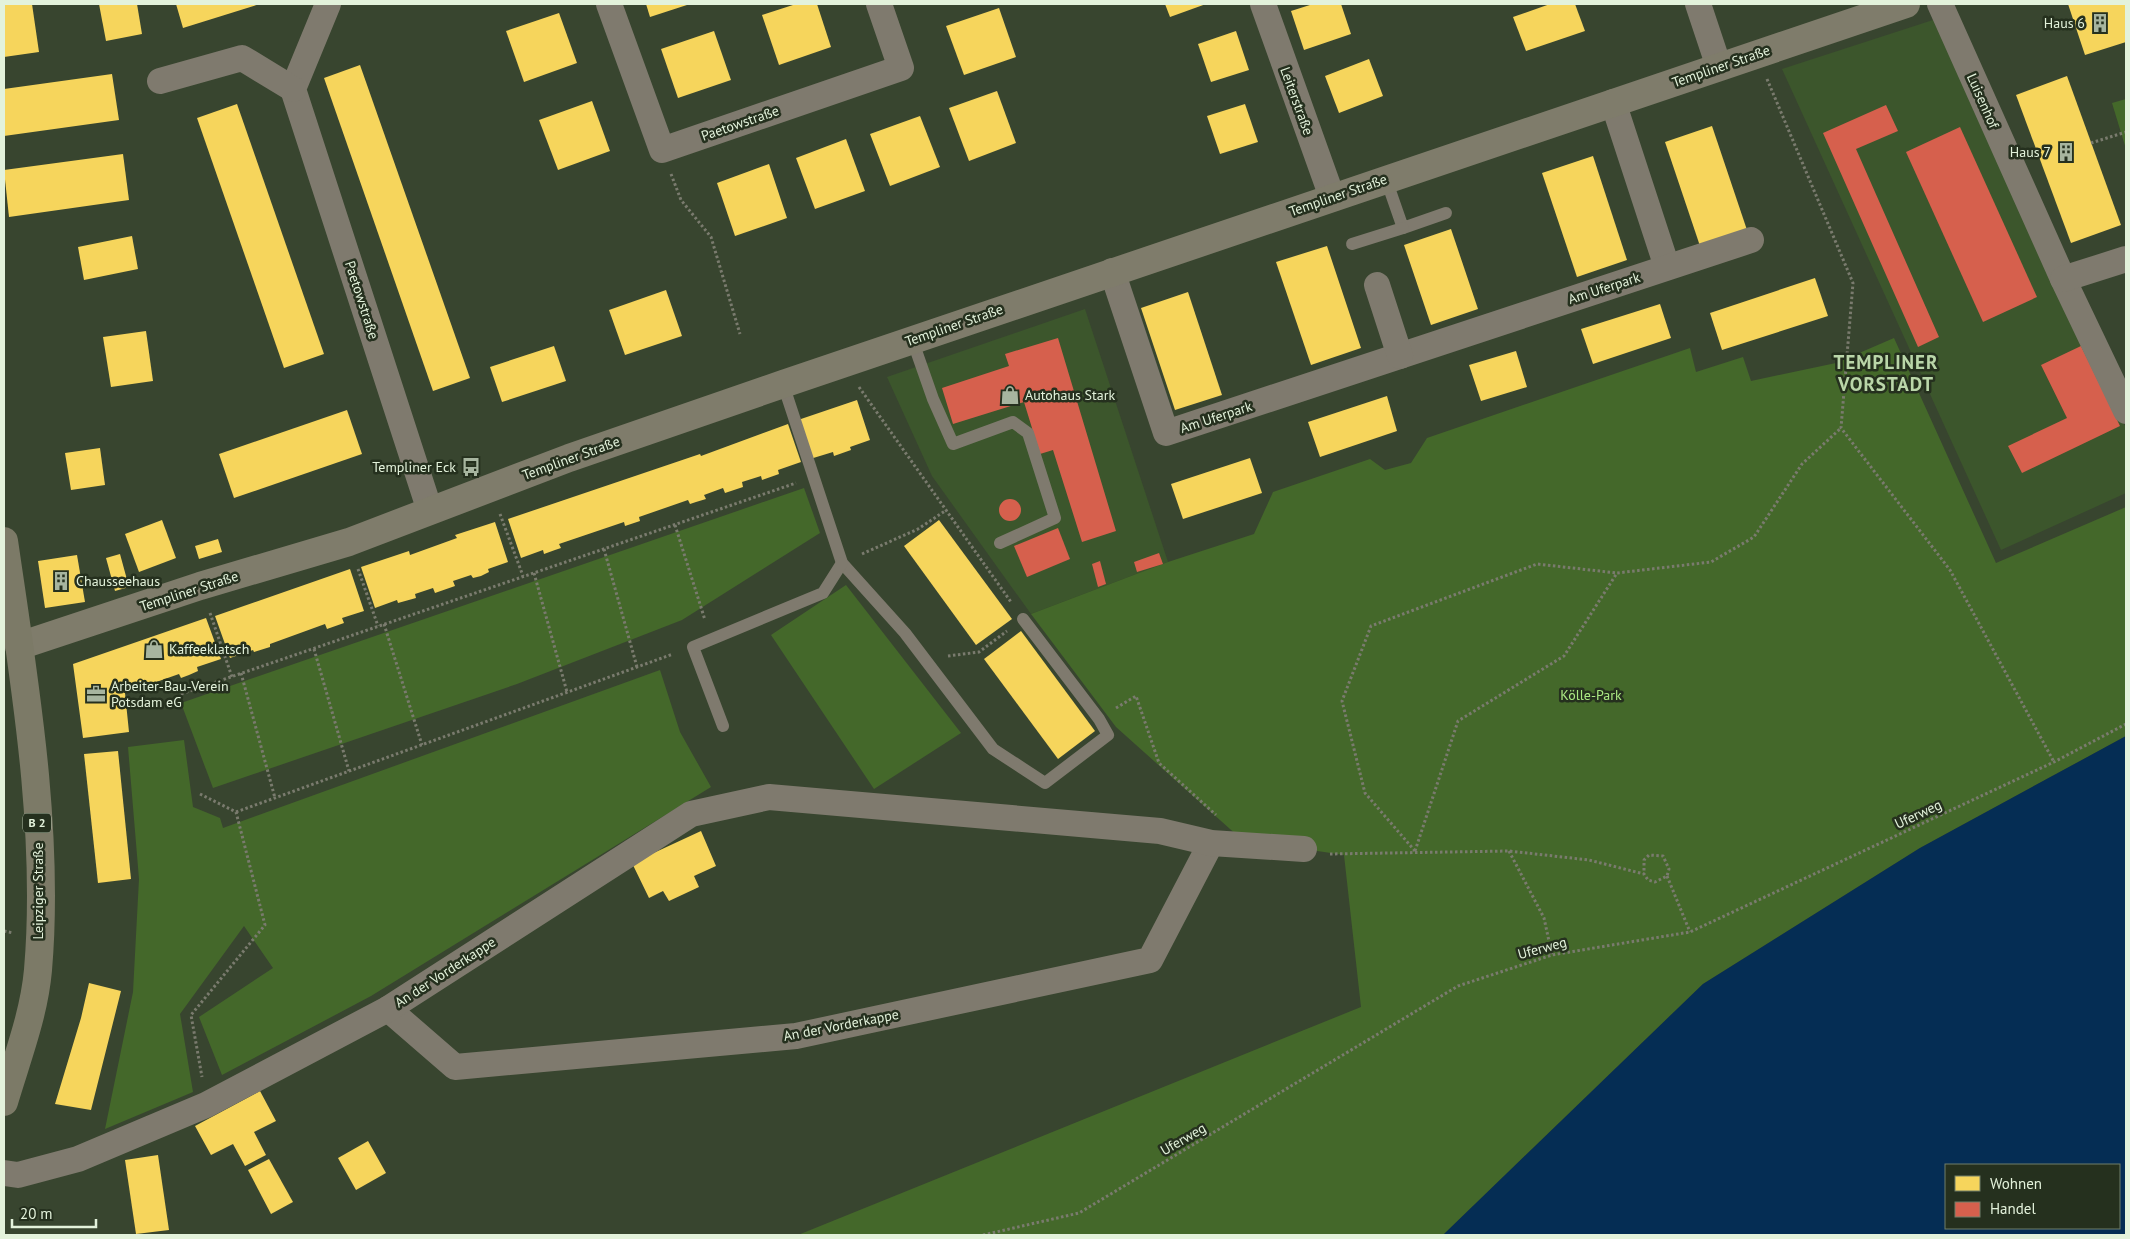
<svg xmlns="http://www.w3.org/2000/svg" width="2130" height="1239" viewBox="0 0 2130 1239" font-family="'PT Sans',sans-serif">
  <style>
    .built { fill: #3c562c }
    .green { fill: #44682a }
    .water { fill: #052d54; fill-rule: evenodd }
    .homes { fill: #f6d55c }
    .shops { fill: #d6604d }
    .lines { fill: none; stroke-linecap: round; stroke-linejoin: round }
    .path { stroke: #7a7b6e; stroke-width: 3; stroke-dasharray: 2.5 2.5; stroke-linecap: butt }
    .lane { stroke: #7f7a6e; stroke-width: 12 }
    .street { stroke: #7f7a6e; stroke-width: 26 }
    .secondary { stroke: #7f7c6b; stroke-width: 28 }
    .primary { stroke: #7c7a67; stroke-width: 28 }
    .labels { text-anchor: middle; stroke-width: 5; stroke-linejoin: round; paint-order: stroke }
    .shield { fill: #25301e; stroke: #aab8a2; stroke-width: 1 }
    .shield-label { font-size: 12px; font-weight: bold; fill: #e3f2db }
    .poi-label { font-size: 14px; fill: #e3f2db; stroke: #25301e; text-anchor: start }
    .street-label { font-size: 14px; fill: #e3f2db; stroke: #25301e }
    .park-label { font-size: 14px; fill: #abe983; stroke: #25301e }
    .district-label { font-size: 19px; font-weight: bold; letter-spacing: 1px; fill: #bad6a9; stroke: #25301e }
  </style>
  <rect width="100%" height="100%" fill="#38452f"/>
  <g class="built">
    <polygon points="1933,20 2126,428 2126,493 2001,550 1782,69"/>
    <polygon points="1085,309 1168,562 1031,614 932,476 887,377"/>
  </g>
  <g class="green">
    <polygon points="2126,99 2126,149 2112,103"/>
    <polygon points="1894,338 1996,563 2126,507 2126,736 1920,848 1703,984 1443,1235 798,1235 1361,1007 1344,855 1304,849 1249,846 1116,727 1031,614 1168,562 1254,534 1273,492 1370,459 1385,470 1411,463 1427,438 1690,348 1696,372 1743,357 1751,381 1836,363"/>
    <polygon points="804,488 820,533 682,620 517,684 213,788 181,703"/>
    <polygon points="846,585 961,733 874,789 771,635"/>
    <polygon points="660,670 680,732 711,787 371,996 222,1075 199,1017 273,968 244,926 180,1014 193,1092 105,1129 133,992 139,879 128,747 184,740 193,807 220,818 223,828"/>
  </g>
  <path class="water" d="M2126,736v499h-683l260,-251 217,-136zM1946,1165h173v63h-173z"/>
  <g class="homes">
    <polygon points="4,4 32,4 39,52 4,57"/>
    <polygon points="99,4 137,4 142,34 106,41"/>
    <polygon points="176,4 260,4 183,28"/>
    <polygon points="646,4 690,4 650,17"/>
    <polygon points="796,4 817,4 831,47 779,65 762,15"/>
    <polygon points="1165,4 1206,4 1170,17"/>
    <polygon points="1313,4 1341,4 1351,34 1304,50 1291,11"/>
    <polygon points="1550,4 1575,4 1585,31 1526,51 1513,17"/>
    <polygon points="2068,4 2126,4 2126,42 2085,55"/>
    <polygon points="999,8 1016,57 964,75 946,26"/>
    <polygon points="559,13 577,63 524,82 506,31"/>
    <polygon points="714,31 731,80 678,98 661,49"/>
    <polygon points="1236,31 1249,70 1211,82 1198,44"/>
    <polygon points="1369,59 1383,96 1339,113 1325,76"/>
    <polygon points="360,65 470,378 433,391 324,78"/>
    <polygon points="112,74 119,120 4,136 4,89"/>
    <polygon points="2067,76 2121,225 2071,243 2016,95"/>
    <polygon points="997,91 1016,143 969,161 949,108"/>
    <polygon points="592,101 610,151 558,170 539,120"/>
    <polygon points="237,104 324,354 284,368 197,118"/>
    <polygon points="1245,104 1258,142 1220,154 1207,116"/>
    <polygon points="920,116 940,167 890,186 870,134"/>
    <polygon points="1712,126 1747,230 1700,246 1665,142"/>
    <polygon points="846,139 865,191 815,209 796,158"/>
    <polygon points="123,154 129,200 9,217 4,170"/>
    <polygon points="1593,156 1627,260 1577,277 1542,173"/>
    <polygon points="769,164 787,218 735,236 717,183"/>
    <polygon points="1451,229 1478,309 1431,325 1404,245"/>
    <polygon points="132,236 138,269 84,280 78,247"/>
    <polygon points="1327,246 1361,348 1311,365 1276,262"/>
    <polygon points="1815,278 1828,316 1722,350 1710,313"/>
    <polygon points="666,290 682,336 625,355 609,310"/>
    <polygon points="1188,292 1222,395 1175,410 1141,308"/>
    <polygon points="1660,304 1671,338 1593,364 1581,329"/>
    <polygon points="146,331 153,381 111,387 103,337"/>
    <polygon points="554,346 566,381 502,402 490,367"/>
    <polygon points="1516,351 1527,387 1481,401 1469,365"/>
    <polygon points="1387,396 1397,431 1320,457 1308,422"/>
    <polygon points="857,400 870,440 850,447 851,450 834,456 833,452 810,459 798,420"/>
    <polygon points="347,410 362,454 234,498 219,454"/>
    <polygon points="788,424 801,462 778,470 779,474 762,480 761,476 742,482 743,487 725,493 723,488 704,495 706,499 696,502 690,504 688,500 639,517 640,521 625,526 624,522 559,544 561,548 555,550 544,554 543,550 521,558 508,519 700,454 701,456"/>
    <polygon points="100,448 105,485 71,490 65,453"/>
    <polygon points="1250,458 1262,493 1183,519 1171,484"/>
    <polygon points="162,520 176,558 139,572 125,534"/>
    <polygon points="939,520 1012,619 976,645 904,546"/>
    <polygon points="495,522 508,562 488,569 489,572 481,576 473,578 471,575 453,581 455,586 435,593 433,588 415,594 416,598 398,603 397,600 375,608 361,567 409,551 410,555 457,538 455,535"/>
    <polygon points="218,539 222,552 199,559 195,546"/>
    <polygon points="120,554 129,587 115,591 106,558"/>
    <polygon points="77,555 85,602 45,608 38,561"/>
    <polygon points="350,569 364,611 342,618 344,623 327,629 325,624 270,644 270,647 254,652 253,650 230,658 215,616"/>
    <polygon points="206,618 221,659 197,667 198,671 189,675 181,678 179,674 125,693 129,732 83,738 73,664"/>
    <polygon points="1021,631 1095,731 1058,759 984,659"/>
    <polygon points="118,751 131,879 98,883 84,754"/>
    <polygon points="701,831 716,866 694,876 699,887 669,901 663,891 649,898 632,863"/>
    <polygon points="89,983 121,991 91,1110 55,1104 81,1018"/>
    <polygon points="260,1091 276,1121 254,1132 266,1155 245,1166 233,1144 211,1155 195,1126"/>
    <polygon points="368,1141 386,1173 356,1190 338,1158"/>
    <polygon points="158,1155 169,1230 136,1234 125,1160"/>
    <polygon points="269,1159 293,1202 271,1214 248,1170"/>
  </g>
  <g class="shops">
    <polygon points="1886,105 1898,131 1856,149 1939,337 1918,347 1823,133"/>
    <polygon points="1960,127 2037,297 1983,322 1906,152"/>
    <polygon points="1058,338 1116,531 1082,542 1053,450 1040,454 1024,402 953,424 942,388 1009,366 1005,354"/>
    <polygon points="2081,346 2120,426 2022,473 2008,446 2067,418 2041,365"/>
    <circle cx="1010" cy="510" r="11"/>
    <polygon points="1058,528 1070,559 1027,577 1014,546"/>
    <polygon points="1159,553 1163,564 1137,572 1134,562"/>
    <polygon points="1100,561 1106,584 1098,587 1092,564"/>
  </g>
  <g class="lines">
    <g class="path">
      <polyline points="1767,79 1853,283 1841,428 1950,570 2054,762"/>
      <polyline points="2091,143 2126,132"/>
      <polyline points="671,174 681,200 711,237 740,334"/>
      <polyline points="859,387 1011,602"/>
      <polyline points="500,514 523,576"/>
      <polyline points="675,525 705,620"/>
      <polyline points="604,549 637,667"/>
      <polyline points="862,554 918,529 945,511"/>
      <polyline points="358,569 378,626"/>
      <polyline points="534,573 567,692"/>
      <polyline points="210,613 232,677"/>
      <polyline points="384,624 422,745"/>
      <polyline points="314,649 349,771"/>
      <polyline points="948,656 979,652 1007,631"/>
      <polyline points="241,673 275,798"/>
      <polyline points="181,694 796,483"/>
      <polyline points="1116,708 1136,696 1159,763 1216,815"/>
      <polyline points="200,794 236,812 265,925 191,1015 202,1077"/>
      <polyline points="236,812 673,654"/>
      <polyline points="1415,851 1458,721 1564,656 1617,573 1711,562 1754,537 1802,464 1841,428"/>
      <polyline points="1415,851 1365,793 1342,701 1371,626 1537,564 1617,573"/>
      <polyline points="1509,851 1544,918 1552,955"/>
      <polyline points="1330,854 1509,851 1589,860 1644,874 1648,880 1655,882 1667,876 1669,869 1663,856 1649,855 1644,860 1644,874"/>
      <polyline points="1667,876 1690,932"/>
      <polyline points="4,931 13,933"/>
      <polyline points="983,1235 1079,1213 1458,986 1552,955 1690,932 2054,762 2126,724"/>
    </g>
    <g class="lane">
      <polyline points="1386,179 1403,228 1446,213"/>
      <polyline points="1352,244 1403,228"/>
      <polyline points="912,339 933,399 953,444 1013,422 1028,433 1055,518 1000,543"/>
      <polyline points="783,384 842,563 905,633 993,749 1045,783 1108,735 1099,719 1023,619"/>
      <polyline points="723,726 693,647 823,593 842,563"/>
    </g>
    <g class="street">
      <polyline points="328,4 293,89 430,511"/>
      <polyline points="609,4 662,150 901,68 879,4"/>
      <polyline points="1263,4 1332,197"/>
      <polyline points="1698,4 1719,67"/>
      <polyline points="1940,4 2063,279 2126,411"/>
      <polyline points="160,81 242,58 293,89"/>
      <polyline points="1613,102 1667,267"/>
      <polyline points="1112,271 1166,433 1751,240"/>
      <polyline points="2063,279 2126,259"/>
      <polyline points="1377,285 1400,356"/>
      <polyline points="388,1009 455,1067 796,1036 1150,960 1211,843"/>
      <polyline points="4,1173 18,1175 78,1159 206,1105 388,1009 691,814 769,797 1160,831 1211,843 1304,849"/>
    </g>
    <polyline class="secondary" points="19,646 200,586 349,542 569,458 783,384 1906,4"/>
    <path class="primary" d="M4,541c20,138 46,289 34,429 -4,45 -21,88 -34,132"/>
  </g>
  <defs>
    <g id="building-bare" transform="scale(1.5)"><path d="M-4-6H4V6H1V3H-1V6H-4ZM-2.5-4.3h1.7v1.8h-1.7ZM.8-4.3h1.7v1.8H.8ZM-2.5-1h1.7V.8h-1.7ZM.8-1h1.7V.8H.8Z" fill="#a7b59f" stroke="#25301e" stroke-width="2.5" paint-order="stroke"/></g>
    <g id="shop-bare" transform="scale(1.5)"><path d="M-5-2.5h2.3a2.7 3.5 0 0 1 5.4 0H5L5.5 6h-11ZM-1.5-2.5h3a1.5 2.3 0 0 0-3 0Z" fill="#a7b59f" stroke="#25301e" stroke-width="2.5" paint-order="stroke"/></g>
    <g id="bus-bare" transform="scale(1.5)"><path d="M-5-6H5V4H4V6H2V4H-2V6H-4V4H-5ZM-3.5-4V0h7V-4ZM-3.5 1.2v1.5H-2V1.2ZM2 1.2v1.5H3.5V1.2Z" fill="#a7b59f" stroke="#25301e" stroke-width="2.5" paint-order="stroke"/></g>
    <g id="office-bare" transform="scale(1.5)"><path d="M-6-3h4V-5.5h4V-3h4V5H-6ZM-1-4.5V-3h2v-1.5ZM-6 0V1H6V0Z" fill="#a7b59f" stroke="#25301e" stroke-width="2.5" paint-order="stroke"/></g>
  </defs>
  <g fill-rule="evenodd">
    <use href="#building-bare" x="2100" y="23"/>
    <use href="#building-bare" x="2066" y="152"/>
    <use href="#shop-bare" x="1010" y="395"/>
    <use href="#bus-bare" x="471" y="467"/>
    <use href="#building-bare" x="61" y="581"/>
    <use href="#shop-bare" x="154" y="649"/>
    <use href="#office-bare" x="96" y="694"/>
  </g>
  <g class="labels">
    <rect class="shield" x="23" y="813.5" width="28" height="19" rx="4"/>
    <g class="shield-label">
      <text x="37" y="827">B 2</text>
    </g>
    <g class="poi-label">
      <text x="2085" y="28" text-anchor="end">Haus 6</text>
      <text x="2051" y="157" text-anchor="end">Haus 7</text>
      <text x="1025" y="400">Autohaus Stark</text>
      <text x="456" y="472" text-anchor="end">Templiner Eck</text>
      <text x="76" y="586">Chausseehaus</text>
      <text x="169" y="654">Kaffeeklatsch</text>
      <text x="111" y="691">Arbeiter-Bau-Verein<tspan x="111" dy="16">Potsdam eG</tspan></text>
    </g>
    <g class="street-label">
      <text transform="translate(1721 66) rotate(-19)" y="5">Templiner Straße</text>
      <text transform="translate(1297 101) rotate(70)" y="5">Leiterstraße</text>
      <text transform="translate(1983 101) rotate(66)" y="5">Luisenhof</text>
      <text transform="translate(740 123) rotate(-19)" y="5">Paetowstraße</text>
      <text transform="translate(1338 195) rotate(-19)" y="5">Templiner Straße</text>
      <text transform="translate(1604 288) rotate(-18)" y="5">Am Uferpark</text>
      <text transform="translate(362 300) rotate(72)" y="5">Paetowstraße</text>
      <text transform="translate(954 325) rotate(-19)" y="5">Templiner Straße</text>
      <text transform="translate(1216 417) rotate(-18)" y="5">Am Uferpark</text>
      <text transform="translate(571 458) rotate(-20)" y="5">Templiner Straße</text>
      <text transform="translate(189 591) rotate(-18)" y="5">Templiner Straße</text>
      <text transform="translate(1918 814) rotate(-25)" y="5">Uferweg</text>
      <text transform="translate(38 891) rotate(-90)" y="5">Leipziger Straße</text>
      <text transform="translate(1542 948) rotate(-15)" y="5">Uferweg</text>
      <text transform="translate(445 972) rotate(-33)" y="5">An der Vorderkappe</text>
      <text transform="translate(841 1025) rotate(-11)" y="5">An der Vorderkappe</text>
      <text transform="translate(1183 1139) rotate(-30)" y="5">Uferweg</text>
    </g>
    <g class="park-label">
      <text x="1591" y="700">Kölle-Park</text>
    </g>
    <g class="district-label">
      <text x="1886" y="369">TEMPLINER<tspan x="1886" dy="22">VORSTADT</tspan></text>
    </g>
  </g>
  <rect width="2130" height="1239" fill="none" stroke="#e3f2db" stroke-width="10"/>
  <rect x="1945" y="1164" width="175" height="65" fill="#25301e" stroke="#717e6a"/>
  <rect x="1955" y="1176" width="25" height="15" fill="#f6d55c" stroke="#717e6a"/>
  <text x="1990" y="1189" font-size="15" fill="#e3f2db">Wohnen</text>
  <rect x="1955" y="1202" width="25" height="15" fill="#d6604d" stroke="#717e6a"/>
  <text x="1990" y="1214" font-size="15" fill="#e3f2db">Handel</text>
  <path d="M12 1219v8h84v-8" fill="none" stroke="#e3f2db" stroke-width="2.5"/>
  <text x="20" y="1219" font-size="15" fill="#e3f2db" stroke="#25301e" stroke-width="4" paint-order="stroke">20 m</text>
</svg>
